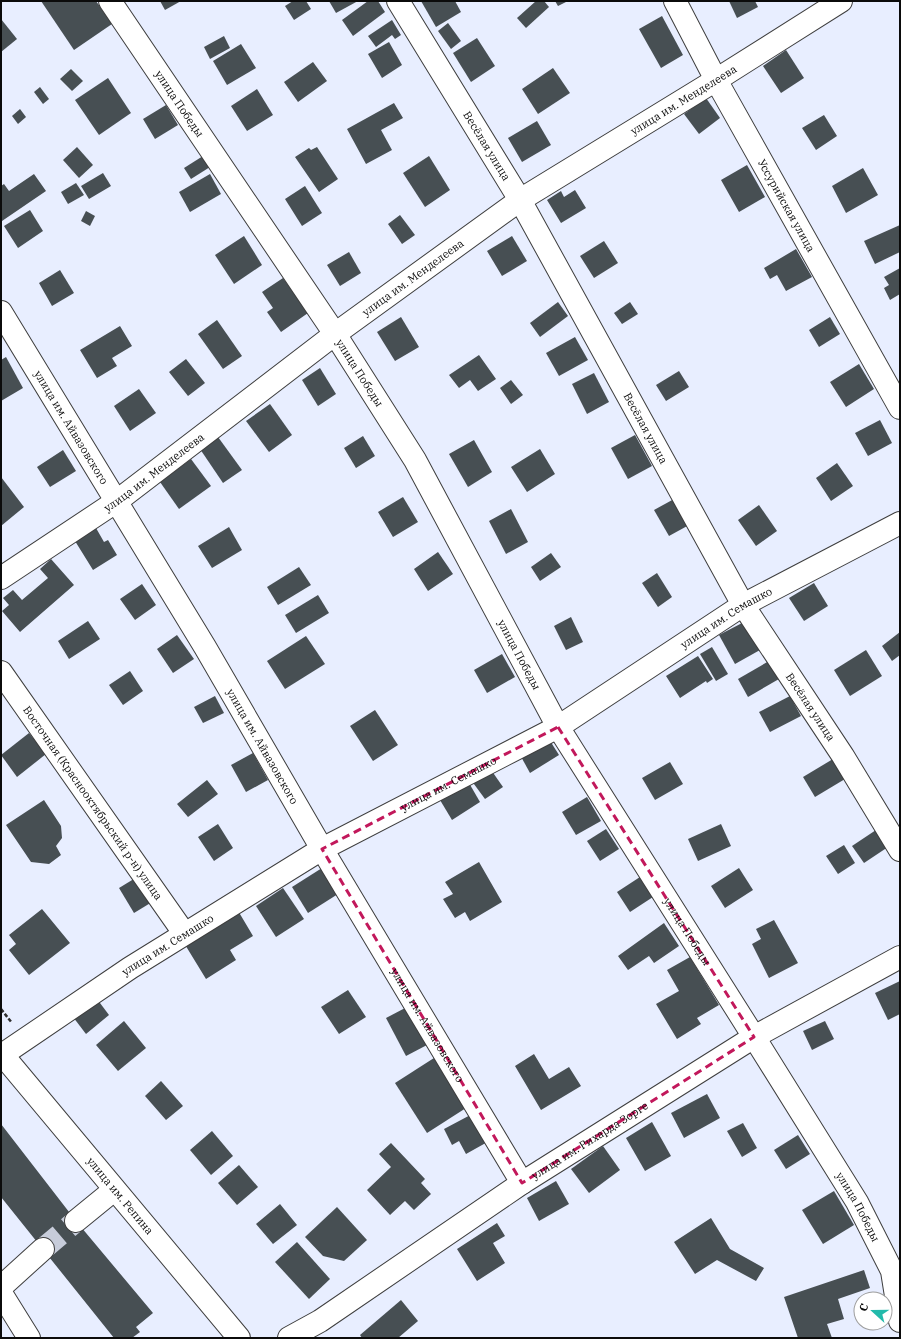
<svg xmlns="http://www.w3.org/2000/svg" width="901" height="1339" viewBox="0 0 901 1339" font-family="'IBM Plex Serif',serif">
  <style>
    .building { fill: #474f53 }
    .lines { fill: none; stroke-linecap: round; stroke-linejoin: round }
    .minor-tunnel { stroke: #c7ccda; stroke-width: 22; stroke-dasharray: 22 11; stroke-linecap: butt }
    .minor-casing { stroke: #3e3e3e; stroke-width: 24 }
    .path { stroke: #2d2d2d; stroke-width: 2.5; stroke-dasharray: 4 2; stroke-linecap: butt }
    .minor { stroke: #fff; stroke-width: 22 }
    .marked { fill: none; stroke: #c2185b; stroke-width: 3; stroke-dasharray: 8 5; stroke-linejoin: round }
    .labels { text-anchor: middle; stroke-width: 4; stroke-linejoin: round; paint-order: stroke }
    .street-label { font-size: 11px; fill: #0b0b0b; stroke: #fff }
  </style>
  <rect width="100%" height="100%" fill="#e8eeff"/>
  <g class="building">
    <polygon points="41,1 96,1 112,24 74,50"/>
    <polygon points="160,1 181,1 165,10"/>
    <polygon points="293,1 306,1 311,9 294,20 285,6"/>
    <polygon points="329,1 358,1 336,13"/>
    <polygon points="368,1 378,1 385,12 353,36 342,20"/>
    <polygon points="421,1 455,1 461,12 436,27"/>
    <polygon points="536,1 544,1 549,7 526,28 517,18"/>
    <polygon points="555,1 568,1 558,6"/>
    <polygon points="729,1 755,1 758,7 737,18"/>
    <polygon points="662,16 683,55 661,68 639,29"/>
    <polygon points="1,19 17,39 1,52"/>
    <polygon points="392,20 401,35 395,39 392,35 376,47 368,36"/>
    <polygon points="448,23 461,41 451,49 438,31"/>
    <polygon points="224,36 230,48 210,59 204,47"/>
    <polygon points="477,38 495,66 471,82 453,53"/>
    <polygon points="389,42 402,65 382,78 368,54"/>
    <polygon points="241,44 256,68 227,85 213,61"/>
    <polygon points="786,50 804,78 781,93 763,66"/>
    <polygon points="313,62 327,81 298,102 284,82"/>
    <polygon points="553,68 570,93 538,114 522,89"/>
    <polygon points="71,69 83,81 72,91 60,79"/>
    <polygon points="108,78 131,113 99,135 75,100"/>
    <polygon points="40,87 49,99 43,104 34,92"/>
    <polygon points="257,89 273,115 247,131 231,106"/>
    <polygon points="706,98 720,118 699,134 684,114"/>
    <polygon points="394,103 403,118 381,130 392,150 366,164 347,129"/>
    <polygon points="166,105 178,125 155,139 143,119"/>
    <polygon points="20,109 26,117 18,124 12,116"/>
    <polygon points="824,115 837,136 816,150 802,128"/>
    <polygon points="537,121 551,145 522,162 508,138"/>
    <polygon points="77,147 93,165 79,178 63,160"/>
    <polygon points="317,147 338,179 319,192 295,157 309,148 311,150"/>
    <polygon points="203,156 210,167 191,179 184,168"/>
    <polygon points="429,156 450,190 425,207 403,173"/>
    <polygon points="747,165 765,197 739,212 721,180"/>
    <polygon points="863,168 878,195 846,213 832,186"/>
    <polygon points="103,173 111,186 89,199 81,186"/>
    <polygon points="34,174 46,191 2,221 1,186 4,184 9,191"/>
    <polygon points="210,174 221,194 190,212 179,192"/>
    <polygon points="76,183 84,195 68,204 61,192"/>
    <polygon points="305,186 322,213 302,226 285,199"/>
    <polygon points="575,190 586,208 561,223 547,200 561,191 564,197"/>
    <polygon points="30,210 43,231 18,248 4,226"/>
    <polygon points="86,211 95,216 90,226 81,221"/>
    <polygon points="400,215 415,235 402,244 388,224"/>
    <polygon points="900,225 900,252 875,264 864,241"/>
    <polygon points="244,236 262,265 234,284 215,255"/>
    <polygon points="512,236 527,261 502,276 487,251"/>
    <polygon points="604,241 618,263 594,278 580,256"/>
    <polygon points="796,249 812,277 786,291 777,275 770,279 764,268"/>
    <polygon points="349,252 361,273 340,286 327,265"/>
    <polygon points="900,268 900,294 890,300 884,288 889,285 884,277"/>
    <polygon points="60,270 74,293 52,306 39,283"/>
    <polygon points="283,278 308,313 281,332 267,312 273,308 262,292"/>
    <polygon points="558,302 568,316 540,337 530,323"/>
    <polygon points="630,302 638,314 622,324 614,313"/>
    <polygon points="401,317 419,347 395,361 377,332"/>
    <polygon points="830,317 840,334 819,347 809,330"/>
    <polygon points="217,320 242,356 223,369 198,334"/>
    <polygon points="120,326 132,346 112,358 117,366 97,378 80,350"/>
    <polygon points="575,337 588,360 559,376 546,353"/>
    <polygon points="479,355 496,379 478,391 470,380 459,388 449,375"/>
    <polygon points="6,357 23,388 1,401 1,360"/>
    <polygon points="186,359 205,383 188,396 169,372"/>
    <polygon points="859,364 874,389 846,407 830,382"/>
    <polygon points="320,368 336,394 318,406 302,380"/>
    <polygon points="679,371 689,387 666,401 656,385"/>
    <polygon points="594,373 609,402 587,414 572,384"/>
    <polygon points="511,380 523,395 511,404 500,388"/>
    <polygon points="139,389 156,413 130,431 114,406"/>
    <polygon points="270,404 292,435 269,452 246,421"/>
    <polygon points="880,420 892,443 868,456 855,433"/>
    <polygon points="635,435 652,466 628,479 611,448"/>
    <polygon points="363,436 375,456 356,468 344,448"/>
    <polygon points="218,437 242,470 223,483 200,449"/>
    <polygon points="474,440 492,472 468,487 449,454"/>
    <polygon points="540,449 555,474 527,492 511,467"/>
    <polygon points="63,450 76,471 50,487 37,467"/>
    <polygon points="191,459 211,486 179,509 160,482"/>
    <polygon points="837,463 853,486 831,501 816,478"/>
    <polygon points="1,477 24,507 1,526"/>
    <polygon points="403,497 418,522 393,537 378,512"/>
    <polygon points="674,499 689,525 669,536 654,510"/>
    <polygon points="759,505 777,531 756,546 738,520"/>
    <polygon points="511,509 528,542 506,554 489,521"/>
    <polygon points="229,527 242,550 212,568 198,546"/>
    <polygon points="96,528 104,542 108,540 117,555 93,570 75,541"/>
    <polygon points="438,552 453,574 428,591 414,569"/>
    <polygon points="551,553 561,567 540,581 531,567"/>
    <polygon points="51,559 74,585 20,632 2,611 9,605 3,598 13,590 22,600 48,578 40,569"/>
    <polygon points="299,567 311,585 278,605 267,587"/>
    <polygon points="657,573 672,597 658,607 642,583"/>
    <polygon points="814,583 828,606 804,621 789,598"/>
    <polygon points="142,584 156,605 135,620 120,599"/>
    <polygon points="318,595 329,613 296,633 285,615"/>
    <polygon points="571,617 583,642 566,650 554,626"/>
    <polygon points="88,621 100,639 69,659 58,641"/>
    <polygon points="744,622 760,650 735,664 719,635"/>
    <polygon points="900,632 900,655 892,661 882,646"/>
    <polygon points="177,635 194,659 173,673 157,649"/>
    <polygon points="306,636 325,664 285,689 267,661"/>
    <polygon points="712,647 728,674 716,681 700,654"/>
    <polygon points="866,650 882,676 850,696 834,670"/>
    <polygon points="502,654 515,677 487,693 474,670"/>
    <polygon points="698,656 713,679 707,683 706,681 680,698 666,676"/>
    <polygon points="769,661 779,679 748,697 738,679"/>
    <polygon points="130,671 143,691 123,705 109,685"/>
    <polygon points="215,696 224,713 203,723 194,707"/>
    <polygon points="790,696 801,716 770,732 759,712"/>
    <polygon points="375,710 398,745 373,761 350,726"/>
    <polygon points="29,733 46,754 17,777 1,755"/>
    <polygon points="547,736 559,755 530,773 519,753"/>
    <polygon points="253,753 268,780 246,792 231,765"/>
    <polygon points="833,759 845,779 815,797 803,777"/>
    <polygon points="670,762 683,784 655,800 642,778"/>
    <polygon points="489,767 503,787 485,799 471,780"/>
    <polygon points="207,780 218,794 188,817 177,804"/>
    <polygon points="469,783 480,802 452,820 440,800"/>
    <polygon points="587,797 601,821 576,835 562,812"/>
    <polygon points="44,800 61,826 62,838 56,846 61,855 49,864 31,862 6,825"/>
    <polygon points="218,824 233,848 214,861 198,837"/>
    <polygon points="721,824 731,846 698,861 688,839"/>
    <polygon points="606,829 619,849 600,861 587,841"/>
    <polygon points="876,830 888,847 864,863 852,846"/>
    <polygon points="844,845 855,863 838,874 826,856"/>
    <polygon points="479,862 502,902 470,921 465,912 455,918 443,899 453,894 445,882"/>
    <polygon points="322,868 338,894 308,913 292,887"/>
    <polygon points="739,868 753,890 725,908 711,886"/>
    <polygon points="142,874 157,899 134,913 119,888"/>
    <polygon points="640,877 653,897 630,912 617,892"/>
    <polygon points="283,888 304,919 276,937 256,906"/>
    <polygon points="42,909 70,943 29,975 9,950 16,944 9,935"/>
    <polygon points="237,909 253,936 230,950 236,960 206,979 184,943"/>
    <polygon points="774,920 798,963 769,978 752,944 761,939 756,929"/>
    <polygon points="664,923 679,946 654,963 649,956 628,970 618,956"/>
    <polygon points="690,957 719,1005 697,1018 701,1024 677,1039 656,1004 679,991 667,970"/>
    <polygon points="900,981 900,1014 888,1020 875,993"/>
    <polygon points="348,990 366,1017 339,1034 321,1007"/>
    <polygon points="94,995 109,1015 86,1034 70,1013"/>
    <polygon points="407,1007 427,1045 406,1056 386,1018"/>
    <polygon points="124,1021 146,1048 118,1071 96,1045"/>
    <polygon points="825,1021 834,1039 812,1050 803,1031"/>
    <polygon points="534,1054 549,1079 569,1067 581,1086 541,1110 515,1066"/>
    <polygon points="434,1058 466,1108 427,1133 395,1083"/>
    <polygon points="161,1081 183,1106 166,1120 145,1096"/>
    <polygon points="707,1094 720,1118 684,1138 671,1113"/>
    <polygon points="476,1112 491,1140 466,1154 459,1141 452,1145 444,1129"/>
    <polygon points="652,1122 671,1156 645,1171 626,1138"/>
    <polygon points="743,1123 757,1148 742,1157 727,1131"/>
    <polygon points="1,1124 76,1221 153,1313 136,1327 140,1332 132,1338 114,1338 1,1197"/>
    <polygon points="212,1131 233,1156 211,1175 190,1150"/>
    <polygon points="798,1135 810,1154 786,1169 774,1150"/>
    <polygon points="391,1143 425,1179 421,1183 431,1194 414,1210 405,1201 390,1215 367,1190 391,1167 379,1154"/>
    <polygon points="603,1146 620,1170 589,1193 571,1169"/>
    <polygon points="239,1165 258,1187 237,1205 218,1183"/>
    <polygon points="556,1181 569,1204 539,1221 527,1198"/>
    <polygon points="834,1191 854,1225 823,1244 802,1210"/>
    <polygon points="280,1204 297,1225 273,1244 256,1224"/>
    <polygon points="337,1207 367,1240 344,1261 323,1256 305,1237"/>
    <polygon points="711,1218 730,1249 764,1268 756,1281 717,1260 695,1274 674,1242"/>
    <polygon points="497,1223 505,1236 493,1243 505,1263 477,1281 457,1249"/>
    <polygon points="297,1242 330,1279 309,1299 275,1262"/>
    <polygon points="864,1270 870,1288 838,1299 844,1319 827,1324 832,1338 798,1338 784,1297"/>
    <polygon points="401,1300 418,1321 398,1338 362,1338 360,1335"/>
  </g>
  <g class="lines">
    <polyline class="minor-tunnel" points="43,1249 76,1221"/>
    <g class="minor-casing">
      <g id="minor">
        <path id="s1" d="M110,1l225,333 80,126 143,267 196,310 103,165 35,69 8,50"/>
        <path id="s2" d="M398,1l122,199 223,405 100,151 57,94"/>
        <path id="s3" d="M675,1l41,79 184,328"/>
        <path id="s4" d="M1,312l204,335 117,202 200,334"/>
        <path id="s5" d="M1,578l116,-77 218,-167 185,-134 196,-120 125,-79"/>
        <path id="s6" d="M1,672l183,261"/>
        <path id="s7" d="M1,1053l238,285"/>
        <path id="s8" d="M2,1055l128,-87 192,-119 236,-122 185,-122 157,-82"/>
        <polyline points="76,1221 114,1190"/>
        <polyline points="1,1287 43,1249"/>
        <polyline points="1,1293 29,1338"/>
        <path id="s9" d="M289,1338l31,-17 202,-138 232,-146 146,-80"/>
      </g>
    </g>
    <polyline class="path" points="1,1009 12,1023"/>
    <use href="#minor" class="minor"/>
  </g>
  <path class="marked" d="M558,727l196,310 -232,146 -200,-334z"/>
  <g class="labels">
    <g class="street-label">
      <text dy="4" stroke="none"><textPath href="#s5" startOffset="834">улица им. Менделеева</textPath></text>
      <text dy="4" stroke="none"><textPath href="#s1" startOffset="124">улица Победы</textPath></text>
      <text dy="4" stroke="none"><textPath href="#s2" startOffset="170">Весёлая улица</textPath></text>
      <text dy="4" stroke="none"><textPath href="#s3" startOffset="233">Уссурийская улица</textPath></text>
      <text dy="4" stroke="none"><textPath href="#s5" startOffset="510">улица им. Менделеева</textPath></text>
      <text dy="4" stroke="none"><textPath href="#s1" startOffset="448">улица Победы</textPath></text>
      <text dy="4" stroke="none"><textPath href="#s4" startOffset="135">улица им. Айвазовского</textPath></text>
      <text dy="4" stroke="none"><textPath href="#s2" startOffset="494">Весёлая улица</textPath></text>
      <text dy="4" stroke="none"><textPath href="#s5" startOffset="186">улица им. Менделеева</textPath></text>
      <text dy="4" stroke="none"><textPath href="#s8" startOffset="847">улица им. Семашко</textPath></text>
      <text dy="4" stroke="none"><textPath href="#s1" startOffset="772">улица Победы</textPath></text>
      <text dy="4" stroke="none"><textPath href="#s2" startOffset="818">Весёлая улица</textPath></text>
      <text dy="4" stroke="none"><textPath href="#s4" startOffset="507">улица им. Айвазовского</textPath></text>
      <text dy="4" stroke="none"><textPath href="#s8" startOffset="523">улица им. Семашко</textPath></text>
      <text dy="4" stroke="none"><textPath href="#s6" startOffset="160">Восточная (Краснооктябрьский р-н) улица</textPath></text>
      <text dy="4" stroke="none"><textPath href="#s1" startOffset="1096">улица Победы</textPath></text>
      <text dy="4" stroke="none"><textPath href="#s8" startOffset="199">улица им. Семашко</textPath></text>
      <text dy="4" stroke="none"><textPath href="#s4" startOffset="831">улица им. Айвазовского</textPath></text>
      <text dy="4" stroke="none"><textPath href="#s9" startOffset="360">улица им. Рихарда Зорге</textPath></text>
      <text dy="4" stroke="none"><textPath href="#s7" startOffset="186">улица им. Репина</textPath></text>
      <text dy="4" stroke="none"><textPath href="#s1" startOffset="1420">улица Победы</textPath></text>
    </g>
  </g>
  <rect width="901" height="1339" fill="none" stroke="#0b0b0b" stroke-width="4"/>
  <g transform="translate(873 1311) rotate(291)"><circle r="19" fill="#ffffff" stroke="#9d9d9d"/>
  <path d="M0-3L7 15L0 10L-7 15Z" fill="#23baab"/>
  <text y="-6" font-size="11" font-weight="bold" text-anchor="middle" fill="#0b0b0b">С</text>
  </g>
</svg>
